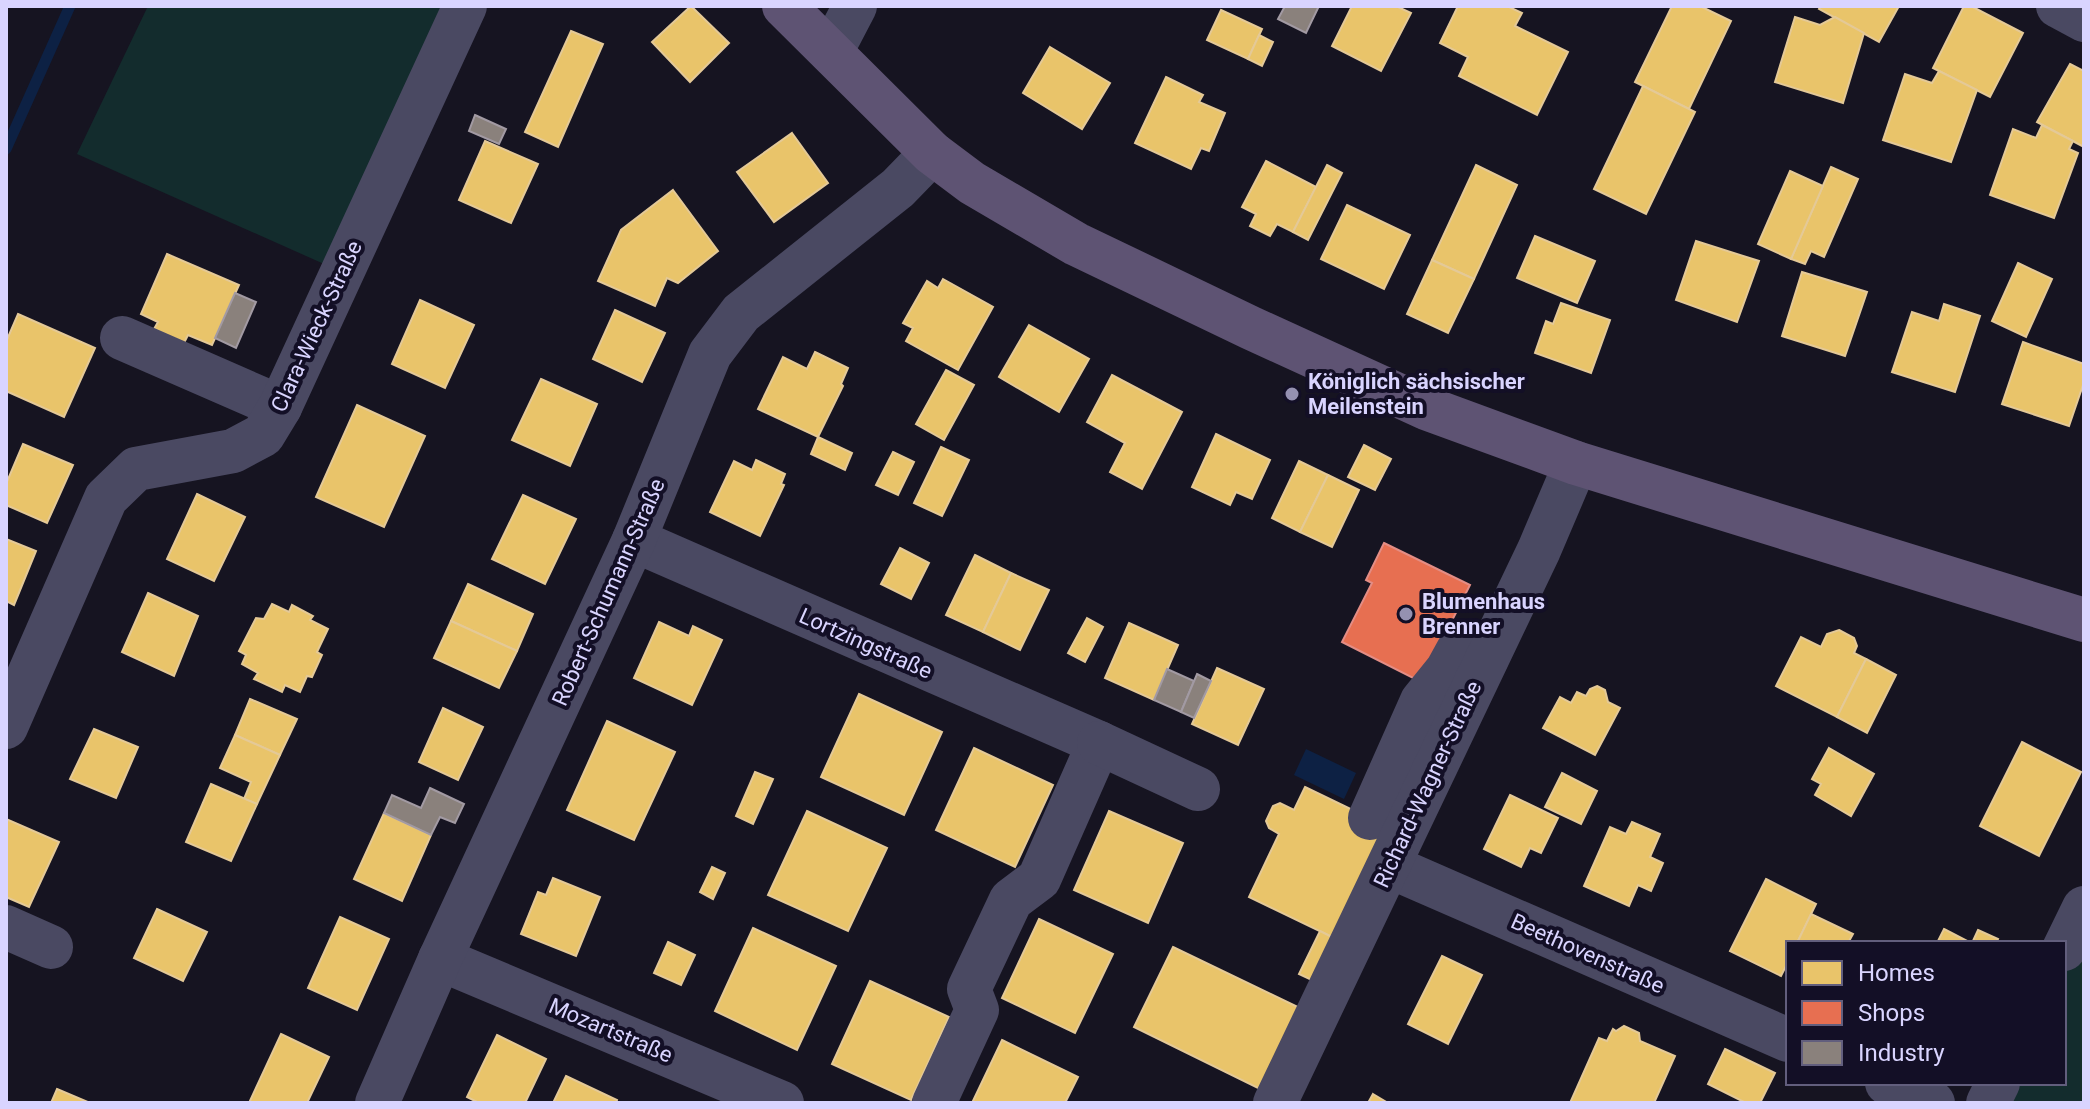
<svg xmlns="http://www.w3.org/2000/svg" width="2090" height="1109" viewBox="0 0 2090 1109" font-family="Roboto,sans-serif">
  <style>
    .green { fill: #132c2d }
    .water { fill: #0d2144 }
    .homes { fill: #e9c46a; stroke: #e4c997; stroke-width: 2 }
    .shops { fill: #e76f51; stroke: #e38d85; stroke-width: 2 }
    .industry { fill: #8a817c; stroke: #a29aa3; stroke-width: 2 }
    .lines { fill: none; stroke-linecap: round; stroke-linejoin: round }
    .stream { stroke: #0d2144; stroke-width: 11 }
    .minor { stroke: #4a4962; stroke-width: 44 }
    .major { stroke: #5e5373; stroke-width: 44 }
    .poi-dot { fill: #9591b1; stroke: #130f26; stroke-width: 3 }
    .labels { text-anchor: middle; stroke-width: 8; stroke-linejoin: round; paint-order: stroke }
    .street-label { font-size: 22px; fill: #d9d4ff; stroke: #130f26 }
    .poi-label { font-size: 22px; font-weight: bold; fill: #d9d4ff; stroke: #130f26; text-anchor: start }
  </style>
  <rect width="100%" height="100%" fill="#161421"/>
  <g class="green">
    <polygon points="148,6 465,6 342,272 77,154"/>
    <polygon points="2084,908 2084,1103 1988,1103 1998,1083 2064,1083 2064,949"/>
  </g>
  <polygon class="water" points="1306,749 1356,773 1344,799 1294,775"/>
  <g class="homes">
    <polygon points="691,6 729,43 690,82 652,42"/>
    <polygon points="1352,6 1396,6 1411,13 1381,71 1332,46"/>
    <polygon points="1458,6 1507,6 1522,13 1515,26 1568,52 1537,115 1459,76 1468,57 1440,43"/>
    <polygon points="1672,6 1700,6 1731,21 1689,109 1635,82"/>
    <polygon points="1821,6 1899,6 1879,42 1819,9"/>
    <polygon points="1964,6 1971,6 2023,33 1990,97 1933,68"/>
    <polygon points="1221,10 1262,29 1248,59 1207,40"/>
    <polygon points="1795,17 1820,25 1835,17 1864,33 1843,103 1775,82"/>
    <polygon points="571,31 603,44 558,147 525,132"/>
    <polygon points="1259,35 1273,42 1262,66 1248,59"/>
    <polygon points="1050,47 1110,83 1082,129 1023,93"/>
    <polygon points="2070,64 2084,71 2084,147 2037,122"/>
    <polygon points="1939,71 1977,90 1951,162 1883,140 1905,74 1932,83"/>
    <polygon points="1166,77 1203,95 1199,102 1225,113 1209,151 1201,148 1191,169 1135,143"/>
    <polygon points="1643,86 1695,112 1646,214 1594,189"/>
    <polygon points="2042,125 2073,141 2069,149 2078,153 2054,218 1990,195 2013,129 2036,138"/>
    <polygon points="792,133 828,183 774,222 737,172"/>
    <polygon points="485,141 538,164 511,223 459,200"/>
    <polygon points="1266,161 1316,187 1293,232 1277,224 1270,236 1250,226 1256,214 1242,207"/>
    <polygon points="1327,165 1342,173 1308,240 1293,232"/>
    <polygon points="1476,165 1517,185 1474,279 1432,260"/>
    <polygon points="1831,167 1858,179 1824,257 1811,251 1805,264 1791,259"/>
    <polygon points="1790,171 1823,186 1791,259 1758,244"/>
    <polygon points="673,190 718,251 678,283 667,278 655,306 598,281 621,230"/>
    <polygon points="1347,205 1410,235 1384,289 1321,259"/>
    <polygon points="1535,236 1595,261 1577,303 1517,278"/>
    <polygon points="1696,241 1759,261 1737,322 1676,300"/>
    <polygon points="167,254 239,285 212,345 188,335 184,343 154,329 158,322 141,314"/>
    <polygon points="1432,260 1474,279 1448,333 1407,314"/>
    <polygon points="2018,263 2052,279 2026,337 1992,321"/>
    <polygon points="1802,272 1867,292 1845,356 1782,336"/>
    <polygon points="943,279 993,307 958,370 906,341 913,328 903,323 927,281 938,288"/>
    <polygon points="420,300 474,325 445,388 392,364"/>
    <polygon points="1561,303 1610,320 1591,373 1535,353 1546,321 1553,324"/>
    <polygon points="1944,304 1980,316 1955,392 1892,372 1912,312 1939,321"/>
    <polygon points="615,310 665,333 642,382 593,359"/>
    <polygon points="18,314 95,348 64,417 6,391 6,342"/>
    <polygon points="1029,325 1089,359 1059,412 999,377"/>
    <polygon points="2023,342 2084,364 2084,382 2069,426 2002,404"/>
    <polygon points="815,352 848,368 841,384 843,386 818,437 758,409 783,357 807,369"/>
    <polygon points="946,370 974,385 944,440 916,424"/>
    <polygon points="1112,375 1182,412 1142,489 1110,472 1125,443 1087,422"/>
    <polygon points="541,379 597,404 570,466 512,440"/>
    <polygon points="357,405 425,436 384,527 316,497"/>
    <polygon points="1216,434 1270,460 1252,499 1236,492 1230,505 1192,487"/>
    <polygon points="818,437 852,453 845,470 811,454"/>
    <polygon points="23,444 73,465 47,523 6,505 6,484"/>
    <polygon points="1364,445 1391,459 1375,490 1348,477"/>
    <polygon points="941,447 969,460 942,516 914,503"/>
    <polygon points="893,452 914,462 898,495 876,485"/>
    <polygon points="756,460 785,474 781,484 784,485 760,536 710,512 734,461 752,470"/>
    <polygon points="1299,461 1328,475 1300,532 1272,518"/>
    <polygon points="1328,475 1359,490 1332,547 1300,532"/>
    <polygon points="197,494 245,517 214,581 167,559"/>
    <polygon points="523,495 576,519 545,584 492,559"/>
    <polygon points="6,539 36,551 14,605 6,601"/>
    <polygon points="900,548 929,563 911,599 881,584"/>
    <polygon points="975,555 1011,573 983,632 946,615"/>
    <polygon points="1011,573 1049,590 1020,650 983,632"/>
    <polygon points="468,584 533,614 517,651 451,621"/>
    <polygon points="148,593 198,616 174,676 122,652"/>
    <polygon points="272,604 289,612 292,605 313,616 310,620 328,629 317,652 322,655 312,677 307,676 300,692 285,685 282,692 254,679 258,673 242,664 246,655 239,651 256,618 264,619"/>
    <polygon points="1087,618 1103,627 1085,662 1068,653"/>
    <polygon points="451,621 517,651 499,688 434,658"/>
    <polygon points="659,622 689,636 693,626 722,640 692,705 634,678"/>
    <polygon points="1129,623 1178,645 1154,700 1105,678"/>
    <polygon points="1839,630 1854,638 1857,646 1854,653 1866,659 1837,717 1776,686 1801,637 1821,647 1827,634"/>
    <polygon points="1866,659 1896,675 1867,733 1837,717"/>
    <polygon points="1217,668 1264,689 1238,745 1192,724"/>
    <polygon points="1597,686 1605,690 1608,702 1620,708 1595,755 1543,728 1560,697 1571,703 1577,692 1586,696 1590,689"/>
    <polygon points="859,694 942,732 904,815 821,777"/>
    <polygon points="250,699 297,719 280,755 235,735"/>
    <polygon points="443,708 483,727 458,780 419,762"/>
    <polygon points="607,721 675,752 634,840 567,810"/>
    <polygon points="94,729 138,747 116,798 70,779"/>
    <polygon points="235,735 280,755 257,804 244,799 251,782 220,768"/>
    <polygon points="2022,742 2081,772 2039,856 1980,826"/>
    <polygon points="974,748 1053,785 1015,867 936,830"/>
    <polygon points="1829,748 1874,774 1851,816 1815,795 1821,784 1812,779"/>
    <polygon points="755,772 773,779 753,824 736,816"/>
    <polygon points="1562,773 1597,791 1581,824 1545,807"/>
    <polygon points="211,784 257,804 231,861 186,842"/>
    <polygon points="1305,787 1392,829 1338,940 1249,897 1279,834 1269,828 1266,821 1273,806 1280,803 1294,810"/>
    <polygon points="1510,795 1558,818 1541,853 1530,848 1521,867 1484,849"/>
    <polygon points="807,811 887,848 848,931 768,895"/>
    <polygon points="1109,811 1183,843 1148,923 1074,890"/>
    <polygon points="384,813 431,835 402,901 354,879"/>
    <polygon points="6,819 59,842 29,907 6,897"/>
    <polygon points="1632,822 1660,834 1650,857 1663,863 1651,891 1638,885 1629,906 1584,886 1610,827 1626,834"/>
    <polygon points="712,867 725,873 713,899 700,892"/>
    <polygon points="553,878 600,897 576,956 521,934 538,892 546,895"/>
    <polygon points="1766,879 1816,904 1797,943 1788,943 1788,962 1781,976 1730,951"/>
    <polygon points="157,909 207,932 183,981 134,958"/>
    <polygon points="1811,914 1853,934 1848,943 1797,943"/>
    <polygon points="340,917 389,939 357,1010 308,988"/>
    <polygon points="1039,919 1113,954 1075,1033 1002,998"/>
    <polygon points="753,928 836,966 797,1050 715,1011"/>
    <polygon points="1944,929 1971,943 1937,943"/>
    <polygon points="1978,930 1998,939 1996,943 1972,943"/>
    <polygon points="1320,931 1338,940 1318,983 1299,974"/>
    <polygon points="668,942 695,955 681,985 654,973"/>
    <polygon points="1173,947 1304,1010 1264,1091 1134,1027"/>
    <polygon points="1442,956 1482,975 1448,1044 1408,1024"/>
    <polygon points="870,981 949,1017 911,1100 832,1064"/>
    <polygon points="1624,1026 1639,1033 1640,1041 1675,1056 1654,1103 1570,1103 1599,1038 1607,1041 1613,1029 1616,1031"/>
    <polygon points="281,1034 329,1057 307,1103 249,1103"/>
    <polygon points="497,1035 546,1059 525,1103 479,1103 467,1097"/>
    <polygon points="1002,1040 1078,1077 1065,1103 972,1103"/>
    <polygon points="1725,1049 1775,1073 1760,1103 1746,1103 1708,1084"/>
    <polygon points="566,1076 617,1100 616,1103 553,1103"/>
    <polygon points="57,1089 90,1103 51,1103"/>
    <polygon points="1373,1094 1388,1103 1368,1103"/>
  </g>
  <polygon class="shops" points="1384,543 1470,585 1421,682 1342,642 1372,583 1366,580"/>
  <g class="industry">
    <polygon points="1285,6 1319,6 1306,33 1278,19"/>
    <polygon points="475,115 506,129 499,144 469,131"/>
    <polygon points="235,293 256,302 236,348 215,338"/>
    <polygon points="1167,669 1194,681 1181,712 1154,700"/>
    <polygon points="1197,674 1211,681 1194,718 1181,712"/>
    <polygon points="430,788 464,804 455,823 440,817 431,835 384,813 392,795 421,808"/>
  </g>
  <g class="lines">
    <polyline class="stream" points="6,149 70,6"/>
    <g class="minor">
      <polyline points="2058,6 2084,20"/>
      <polyline points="831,52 855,6"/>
      <polyline points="122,338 280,407"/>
      <polyline points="634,540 1099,743 1039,879 1011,900 969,989 977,1010 934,1103"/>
      <polyline points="6,727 106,498 136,469 233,451 263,435 280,407 465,6"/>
      <polyline points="1099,743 1198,789"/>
      <polyline points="1370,818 1422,701 1447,670 1458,650 1487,658"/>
      <polyline points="1389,866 1788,1040"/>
      <polyline points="6,927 51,947"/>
      <polyline points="2064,949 2084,908"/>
      <polyline points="440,959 782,1103"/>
      <polyline points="1887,1083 1933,1103"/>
      <polyline points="377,1103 440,959 634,540 710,354 741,313 898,188 932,153"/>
      <polyline points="1275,1103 1539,550 1576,463"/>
      <polyline points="1988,1103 1998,1083"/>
    </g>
    <polyline class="major" points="784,6 932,153 972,183 1076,244 1251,328 1426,408 1576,463 2084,620"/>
  </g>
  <g class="poi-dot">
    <circle cx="1292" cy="394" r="8"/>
    <circle cx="1406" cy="614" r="8"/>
  </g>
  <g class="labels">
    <g class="street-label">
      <text transform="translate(316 326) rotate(-65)" y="8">Clara-Wieck-Straße</text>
      <text transform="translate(608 592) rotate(-66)" y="8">Robert-Schumann-Straße</text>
      <text transform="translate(866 643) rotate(24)" y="8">Lortzingstraße</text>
      <text transform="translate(1427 784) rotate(-65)" y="8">Richard-Wagner-Straße</text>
      <text transform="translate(1588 953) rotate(24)" y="8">Beethovenstraße</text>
      <text transform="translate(611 1030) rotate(23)" y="8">Mozartstraße</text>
    </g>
    <g class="poi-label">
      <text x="1308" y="389">Königlich sächsischer<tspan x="1308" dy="25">Meilenstein</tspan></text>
      <text x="1422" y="609">Blumenhaus<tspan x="1422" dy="25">Brenner</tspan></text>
    </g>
  </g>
  <rect width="2090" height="1109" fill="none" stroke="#d9d4ff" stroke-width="16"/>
  <rect x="1786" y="941" width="280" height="144" fill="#130f26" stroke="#625e7d" stroke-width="2"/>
  <rect x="1802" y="961" width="40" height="24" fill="#e9c46a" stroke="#625e7d" stroke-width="2"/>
  <text x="1858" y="981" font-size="24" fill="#d9d4ff">Homes</text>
  <rect x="1802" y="1001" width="40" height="24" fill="#e76f51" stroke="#625e7d" stroke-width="2"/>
  <text x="1858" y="1021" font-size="24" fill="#d9d4ff">Shops</text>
  <rect x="1802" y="1041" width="40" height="24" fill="#8a817c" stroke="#625e7d" stroke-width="2"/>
  <text x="1858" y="1061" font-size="24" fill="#d9d4ff">Industry</text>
</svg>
